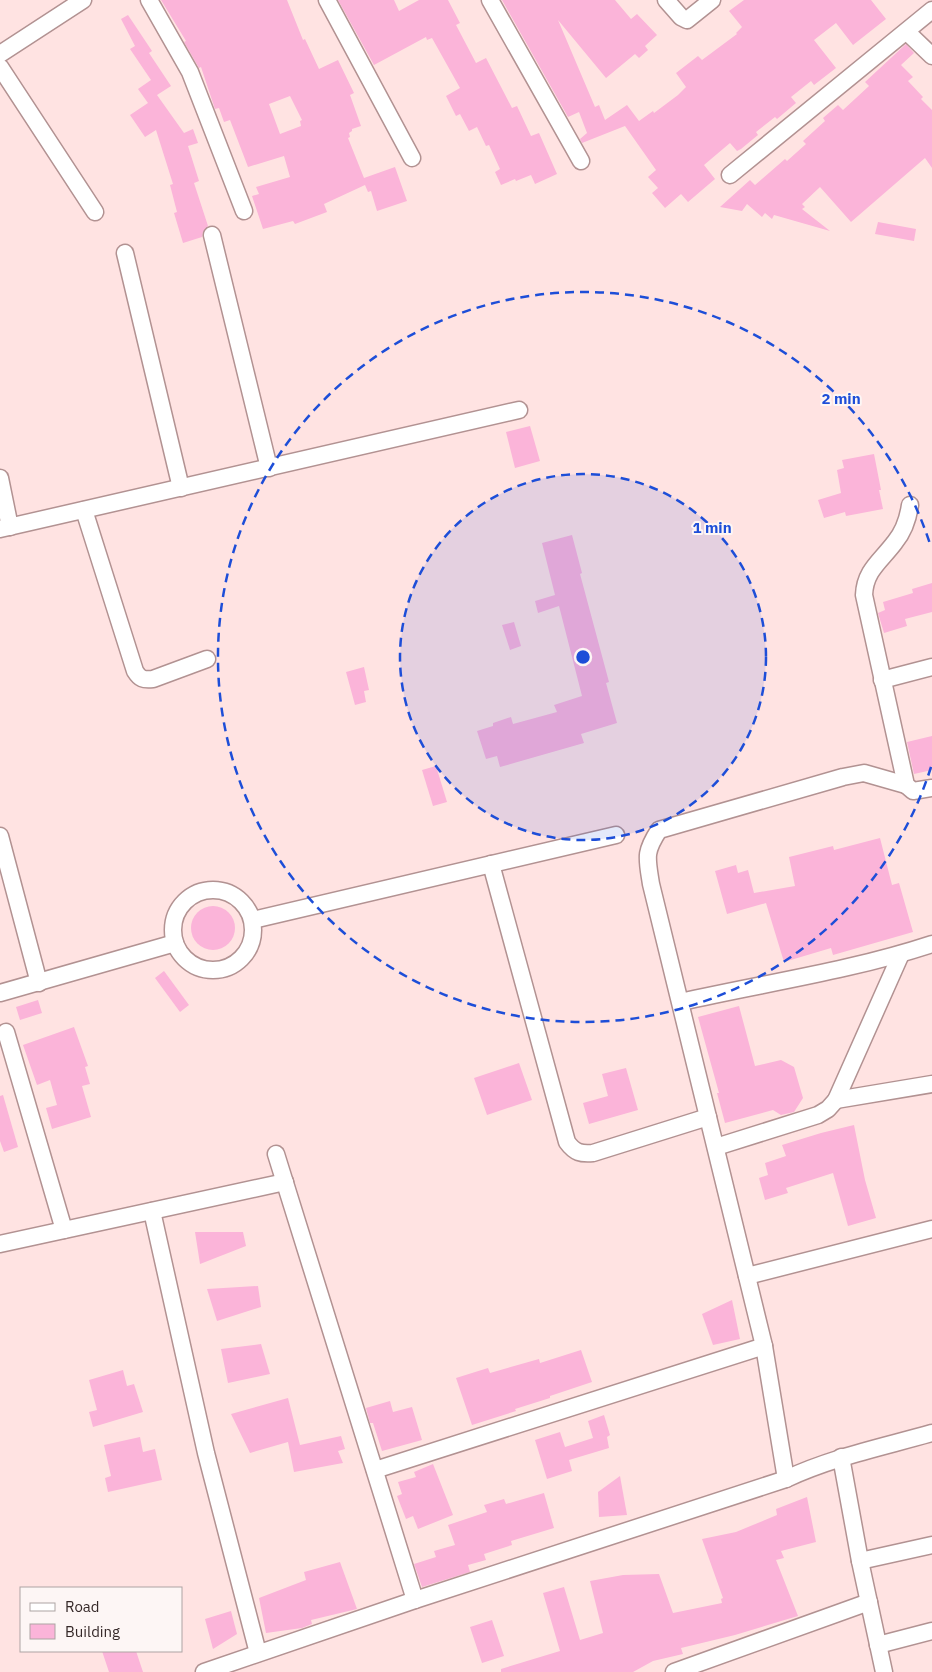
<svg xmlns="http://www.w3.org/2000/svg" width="932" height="1672" viewBox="0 0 932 1672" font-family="'IBM Plex Sans',sans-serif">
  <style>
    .building { fill: #fbb4d9; fill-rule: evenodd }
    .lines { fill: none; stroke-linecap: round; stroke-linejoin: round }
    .minor-casing { stroke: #b29292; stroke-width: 19 }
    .minor { stroke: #fff; stroke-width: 16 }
    .ring { fill: none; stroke: #1d4ed8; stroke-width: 2.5; stroke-dasharray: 9 6 }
    .centre { fill: #1d4ed8; stroke: #fdf6f5; stroke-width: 2.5 }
    .ring-label { font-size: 15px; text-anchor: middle; font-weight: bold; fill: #1d4ed8; stroke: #fdf6f5; stroke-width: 4; stroke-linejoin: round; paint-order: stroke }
  </style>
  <rect width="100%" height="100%" fill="#ffe3e2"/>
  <g class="building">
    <path d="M161,0h126l16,40 2,-1 14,30 19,-9 16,33 -4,2 11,31 -9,3v2l-3,2 1,4 -2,1 16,40 31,-11 12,34 -30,10 -6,-20 -3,1 -3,-7 -41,19 3,8 -32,12 -2,-3 -30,8 -11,-33 7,-2 -3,-7 34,-10 -6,-21 -36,11 -18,-47 -6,2 -5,-14 -4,1 -14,-42 -2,1 -15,-26 2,-1zM290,96l12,24 -2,1 1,5 -21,8 -11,-30z"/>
    <polygon points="338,0 394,0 399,11 419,0 448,0 460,23 456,25 476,63 486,58 512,108 517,106 531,136 539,133 557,174 535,184 531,175 516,181 515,179 501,185 495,172 500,169 489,145 486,146 477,127 469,131 460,114 456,116 446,96 460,88 432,38 427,40 426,37 374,65"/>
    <polygon points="502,0 615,0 631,19 637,14 657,35 645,46 648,50 639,58 635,54 606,78 558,20 595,107 599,105 605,120 627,105 639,121 653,111 654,113 678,95 686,87 676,73 698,56 702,60 737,34 736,33 742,27 729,11 744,0 871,0 886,19 853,45 836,23 814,40 836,68 814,85 811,81 791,97 796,103 777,119 775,117 756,132 758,135 741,149 737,151 730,143 704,165 715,179 688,202 681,194 665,208 652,193 658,188 648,177 656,170 625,126 582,143 580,139 587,133 579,112 568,117"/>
    <polygon points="128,15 152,51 149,53 171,86 157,95 184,133 193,129 198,143 188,146 199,181 194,183 208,226 203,232 202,237 183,243 174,213 177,212 170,185 173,184 156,130 145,137 130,115 148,103 138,89 151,80 130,49 135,46 121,19"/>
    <polygon points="906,44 914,53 901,65 913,77 908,81 923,97 921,99 932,110 932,168 925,158 851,222 820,187 802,204 805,207 802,209 830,231 774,215 772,219 765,213 762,217 747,204 742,211 720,207 750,180 755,185 785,159 787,161 806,144 803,141 825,121 823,118 838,105 843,110 869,86 865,82"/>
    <polygon points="878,222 916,229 914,241 875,234"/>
    <polygon points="530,426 540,461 515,468 506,432"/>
    <polygon points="874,454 881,490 879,490 883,509 846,516 845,512 824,518 818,500 841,493 837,470 844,468 842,460"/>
    <polygon points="572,535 582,573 580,574 609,682 606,683 617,723 581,734 584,743 500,767 497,756 486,759 477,731 493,726 493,723 511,717 513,724 557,712 554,705 582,696 559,606 538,613 535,601 555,595 542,543"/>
    <polygon points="932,583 932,612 905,619 907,626 884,633 878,613 885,610 883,602 913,593 912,589"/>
    <polygon points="514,622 521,646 510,650 502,625"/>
    <polygon points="364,667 369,690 364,691 366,702 355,705 346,672"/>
    <polygon points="932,736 932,770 914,774 907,742"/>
    <polygon points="436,766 447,802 433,806 422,770"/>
    <polygon points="880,838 892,885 899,883 913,932 833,955 831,948 784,962 766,903 727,914 715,871 736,865 738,873 748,870 754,893 795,886 789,857 833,846 834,850"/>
    <circle cx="213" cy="928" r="22"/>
    <polygon points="164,971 189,1005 180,1012 155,978"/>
    <polygon points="38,1000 42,1013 20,1020 16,1007"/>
    <polygon points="739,1006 755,1066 781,1060 794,1067 803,1098 794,1112 781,1115 773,1110 725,1123 717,1093 719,1093 698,1017"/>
    <polygon points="74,1027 88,1066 85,1067 90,1084 82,1086 91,1117 52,1129 46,1108 57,1105 50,1080 37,1085 23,1045"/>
    <polygon points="519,1063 532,1100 487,1115 474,1078"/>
    <polygon points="626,1068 638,1110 589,1124 583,1103 608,1096 602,1074"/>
    <polygon points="3,1095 18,1147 4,1152 0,1141 0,1096"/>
    <polygon points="854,1125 865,1180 876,1218 848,1226 833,1173 786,1188 788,1193 765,1200 759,1178 768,1175 765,1163 786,1156 782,1145 821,1133"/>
    <polygon points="195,1232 243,1232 246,1246 200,1264"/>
    <polygon points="258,1286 261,1307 217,1321 207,1289"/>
    <polygon points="732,1300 740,1339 713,1345 702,1314"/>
    <polygon points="261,1344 270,1374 228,1383 221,1349"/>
    <polygon points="581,1350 592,1382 550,1396 550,1398 515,1409 516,1411 472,1425 456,1378 488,1368 490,1373 539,1359 540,1363"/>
    <polygon points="123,1370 127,1386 134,1384 143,1412 93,1427 89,1412 97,1410 89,1380"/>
    <polygon points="288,1398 300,1445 341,1436 345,1449 338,1451 343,1463 294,1472 288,1442 250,1453 231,1414"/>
    <polygon points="390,1401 393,1412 412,1407 422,1440 382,1451 373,1423 370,1423 366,1408"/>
    <polygon points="604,1415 610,1435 607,1437 609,1448 569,1460 572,1471 547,1479 535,1440 560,1432 565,1447 593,1438 588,1421"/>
    <polygon points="140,1437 143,1452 155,1449 162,1480 108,1492 105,1478 111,1476 104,1445"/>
    <polygon points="433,1464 453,1515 418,1529 413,1516 406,1519 397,1496 402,1494 398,1482 416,1477 414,1472"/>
    <polygon points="620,1476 627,1515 599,1517 598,1492"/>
    <polygon points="544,1493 554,1528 511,1541 512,1545 484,1554 486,1560 468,1565 470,1572 422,1587 414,1564 436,1557 434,1551 455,1545 448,1525 487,1512 484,1505 504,1499 506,1504"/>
    <polygon points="807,1497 816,1542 781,1551 784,1558 776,1560 798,1616 735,1635 681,1648 683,1654 653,1661 633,1672 501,1672 501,1669 560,1651 543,1593 564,1587 580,1640 603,1633 590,1581 623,1575 659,1574 673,1613 722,1603 721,1599 723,1598 702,1539 736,1532 777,1515 776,1509"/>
    <polygon points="340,1562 357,1609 311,1620 312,1624 302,1628 266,1633 259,1598 306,1580 304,1572"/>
    <polygon points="231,1611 237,1634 213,1649 205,1619"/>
    <polygon points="492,1620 504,1656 482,1663 470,1627"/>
    <polygon points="102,1651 136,1651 143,1672 109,1672"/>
  </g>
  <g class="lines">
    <g class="minor-casing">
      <g id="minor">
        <polyline points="149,0 190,72 244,211"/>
        <polyline points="327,0 412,158"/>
        <polyline points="490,0 581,161"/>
        <polyline points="666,0 681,17 687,20 712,0"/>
        <polyline points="907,32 932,56"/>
        <polyline points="0,54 83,0"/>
        <polyline points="0,67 95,212"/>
        <polyline points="730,175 932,10"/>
        <polyline points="212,235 269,468"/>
        <polyline points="125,253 181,488"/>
        <polyline points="0,478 10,527"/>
        <path d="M910,505c-2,14 -6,26 -15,37 -14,19 -30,28 -31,53l42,190 7,6 19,-3"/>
        <path d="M84,510l51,161c5,8 8,9 18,8l54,-20"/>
        <polyline points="0,529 519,410"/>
        <polyline points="882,680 932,667"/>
        <polyline points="0,836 39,983"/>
        <path d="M491,864l76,278c8,11 14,12 26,11l115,-36"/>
        <circle cx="213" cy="930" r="40"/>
        <polyline points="253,920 616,835"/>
        <polyline points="0,993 175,943"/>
        <path d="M681,1002c84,-19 169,-31 251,-58"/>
        <polyline points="6,1032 64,1230"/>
        <polyline points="836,1100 932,1084"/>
        <polyline points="716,1147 818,1115 828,1109 836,1100 901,954"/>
        <polyline points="276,1154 415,1600"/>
        <polyline points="152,1211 206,1453 258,1653"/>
        <polyline points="0,1244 285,1182"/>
        <polyline points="747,1276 932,1229"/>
        <polyline points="841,1457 860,1561 884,1672"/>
        <polyline points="375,1470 764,1346"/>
        <path d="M786,1479l-22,-133 -113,-462c-4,-26 -7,-31 8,-54l184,-53 21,-4 42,12"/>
        <polyline points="860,1561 932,1545"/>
        <polyline points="878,1645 932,1631"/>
        <path d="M204,1672l211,-72 371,-121c47,-22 97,-32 146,-46"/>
        <polyline points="674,1672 869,1602"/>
      </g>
    </g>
    <use href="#minor" class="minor"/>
  </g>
  <circle cx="583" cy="657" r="183" fill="#1d4ed8" fill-opacity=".12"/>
  <g class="ring">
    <circle cx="583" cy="657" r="183"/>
    <path d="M931 767A365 365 0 1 1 931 547"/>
  </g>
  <circle cx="583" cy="657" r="8" class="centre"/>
  <g class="ring-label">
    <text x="841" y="404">2 min</text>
    <text x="712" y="533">1 min</text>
  </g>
  <rect x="20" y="1587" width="162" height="65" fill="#fdf6f5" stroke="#ada4a3"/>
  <rect x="30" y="1603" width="25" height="8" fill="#ffffff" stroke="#ada4a3"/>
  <text x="65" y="1612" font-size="15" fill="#352828">Road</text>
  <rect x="30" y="1624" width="25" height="15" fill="#fbb4d9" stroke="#ada4a3"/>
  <text x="65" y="1637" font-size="15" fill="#352828">Building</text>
</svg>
